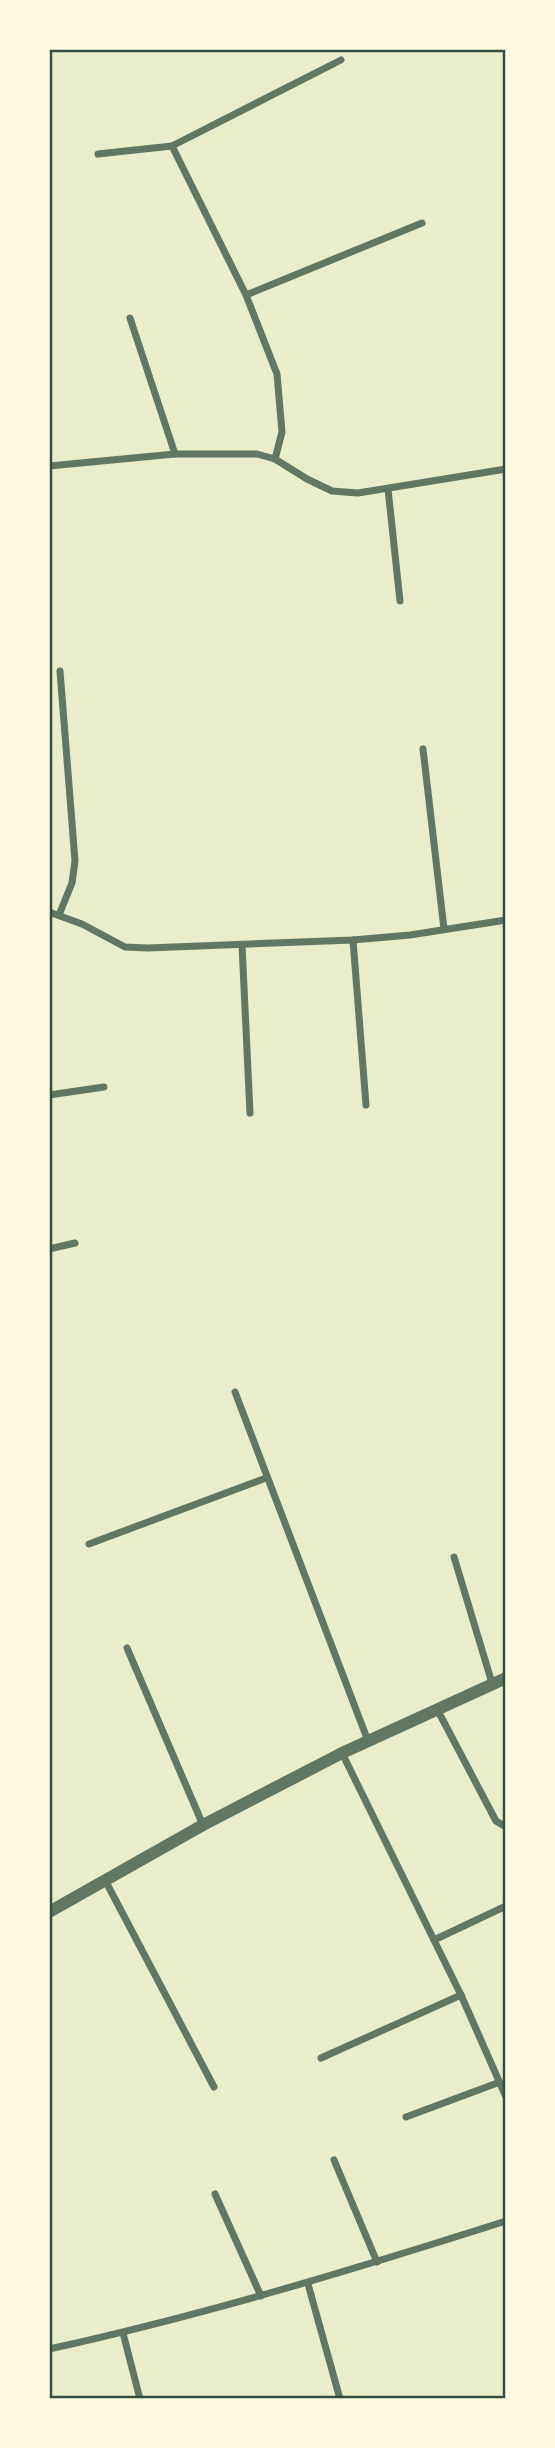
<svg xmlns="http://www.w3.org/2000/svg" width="555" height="2448" viewBox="0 0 555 2448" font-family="'Asap Condensed',sans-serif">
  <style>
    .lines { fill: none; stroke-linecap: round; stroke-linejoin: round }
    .minor { stroke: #617663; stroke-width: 7 }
    .tertiary { stroke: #617663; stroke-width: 12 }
    .neatline { fill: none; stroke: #344e41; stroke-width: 2.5 }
  </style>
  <rect width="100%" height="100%" fill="#e9edc9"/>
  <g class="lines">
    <g class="minor">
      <polyline points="98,154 172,146"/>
      <polyline points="246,295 422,223"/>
      <polyline points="130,318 175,454"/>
      <polyline points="275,459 282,432 277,374 246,295 172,146 341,60"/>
      <polyline points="49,466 175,454 257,454 275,459 307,479 332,491 358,493 506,469"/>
      <polyline points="388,489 400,601"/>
      <polyline points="423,749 444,929"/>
      <polyline points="49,912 82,924 125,947 148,948 353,940 410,935 506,920"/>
      <polyline points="59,915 72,883 75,861 60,671"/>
      <polyline points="353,940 366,1105"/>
      <polyline points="242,945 250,1113"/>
      <polyline points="49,1095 104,1087"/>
      <polyline points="49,1249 75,1243"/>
      <polyline points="235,1392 368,1741"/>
      <polyline points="89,1544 266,1478"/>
      <polyline points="454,1557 492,1683"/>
      <polyline points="127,1648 203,1825"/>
      <polyline points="437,1709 496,1821 506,1827"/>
      <polyline points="342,1753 461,1995 506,2097"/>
      <polyline points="105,1880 214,2087"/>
      <polyline points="434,1940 506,1906"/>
      <polyline points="321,2058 461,1995"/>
      <polyline points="406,2117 500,2082"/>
      <polyline points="334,2160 377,2262"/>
      <polyline points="215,2194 261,2296"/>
      <polyline points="308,2284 340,2399"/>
      <polyline points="123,2333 140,2399"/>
      <path d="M49,2349c155,-34 306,-80 457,-128"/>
    </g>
    <polyline class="tertiary" points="49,1912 203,1825 342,1753 506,1678"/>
  </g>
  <rect width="555" height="2448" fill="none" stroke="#fefae0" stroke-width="102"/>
  <rect x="51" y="51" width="453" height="2346" class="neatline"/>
</svg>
